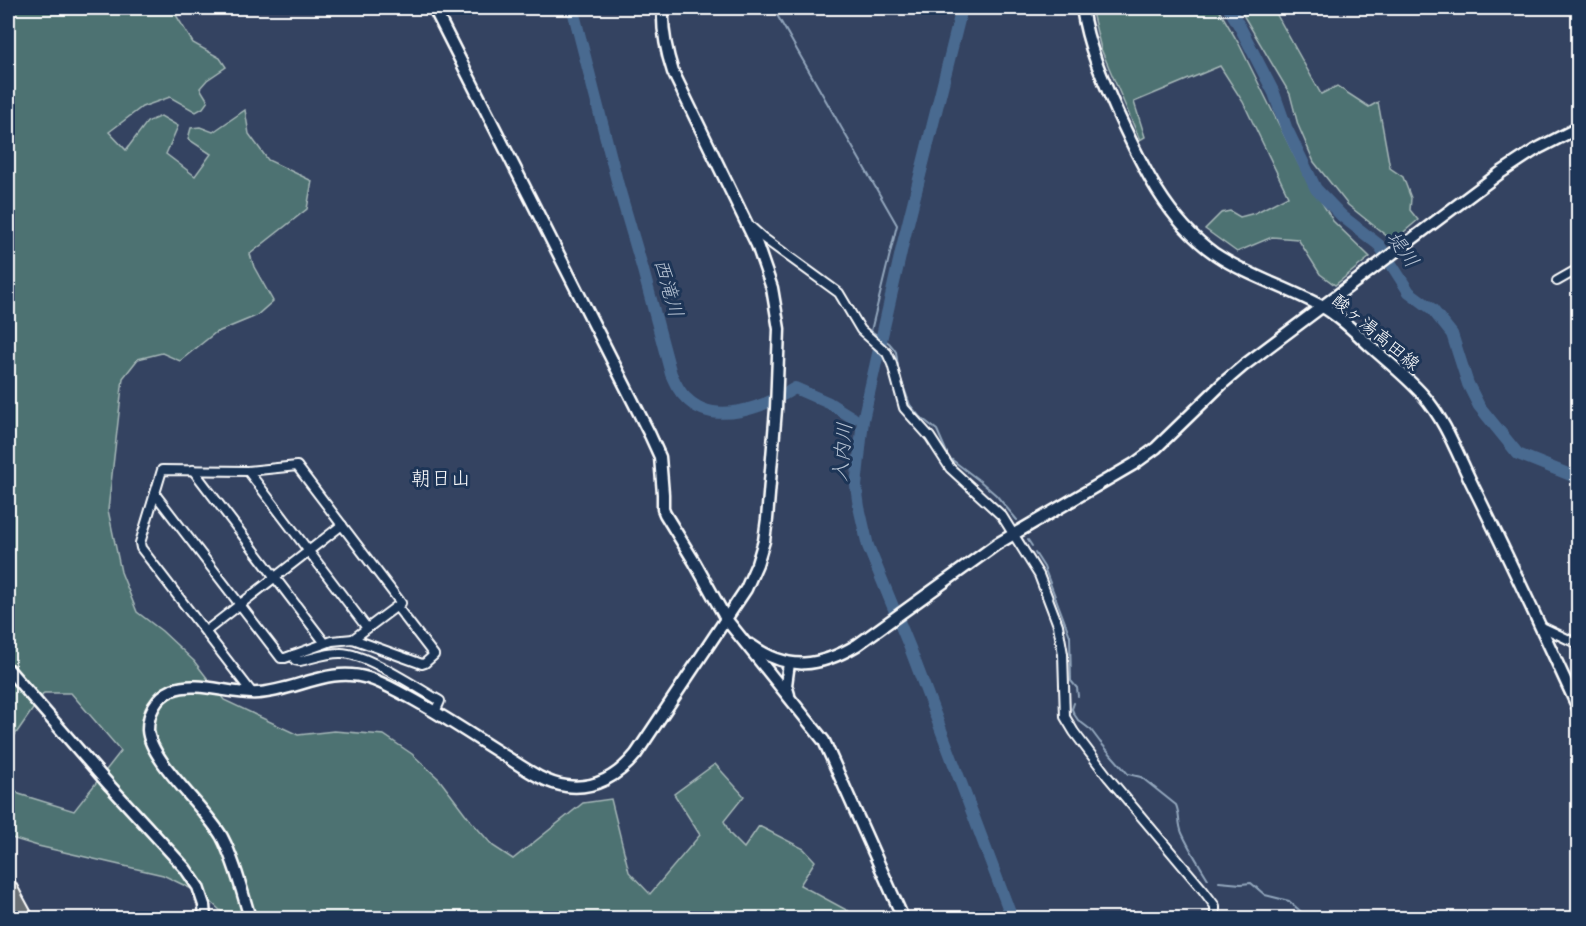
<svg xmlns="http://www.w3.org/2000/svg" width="1586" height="926" viewBox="0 0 1586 926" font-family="'Gochi Hand','Klee One',sans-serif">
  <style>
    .green { fill: #4e7272; stroke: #a6b8b8; stroke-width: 1.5 }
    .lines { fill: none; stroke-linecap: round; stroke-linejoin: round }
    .stream { stroke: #92a6bc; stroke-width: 2 }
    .river { stroke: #4a6a90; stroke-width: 12 }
    .street-casing { stroke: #fff; stroke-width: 12 }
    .secondary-casing { stroke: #fff; stroke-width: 15 }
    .primary-casing { stroke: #fff; stroke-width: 16 }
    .street { stroke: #1d3557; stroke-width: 8 }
    .secondary { stroke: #1d3557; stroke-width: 10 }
    .primary { stroke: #6a7074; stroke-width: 12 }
    .labels { text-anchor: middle; stroke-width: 6; stroke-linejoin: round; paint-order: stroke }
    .street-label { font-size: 18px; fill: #fff; stroke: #1d3557 }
    .water-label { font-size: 20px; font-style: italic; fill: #b7c3d3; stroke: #1d3557 }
    .neighbourhood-label { font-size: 20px; fill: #fff; stroke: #1d3557 }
  </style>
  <rect width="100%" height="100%" fill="#344361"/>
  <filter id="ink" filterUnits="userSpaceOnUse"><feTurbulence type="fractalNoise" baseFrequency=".0167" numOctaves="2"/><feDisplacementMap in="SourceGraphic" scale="12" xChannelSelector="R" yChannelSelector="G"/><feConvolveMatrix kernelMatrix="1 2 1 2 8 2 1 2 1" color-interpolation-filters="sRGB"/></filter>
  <g filter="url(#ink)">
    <g class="green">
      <polygon points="8,8 176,8 176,15 193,43 220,58 226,67 207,80 200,88 208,101 203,108 196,112 170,97 142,107 109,132 126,150 147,122 161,116 178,126 166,154 195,176 211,154 188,139 191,128 200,127 213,132 245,110 249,134 268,160 312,181 307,209 250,254 254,267 273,301 256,316 215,333 180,361 162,353 138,359 123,378 108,510 121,572 137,612 162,631 194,661 224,700 298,735 334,731 384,735 412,754 439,779 470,820 493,846 513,859 583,803 611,799 629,872 650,894 700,835 674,794 715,764 744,796 724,821 730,834 744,848 759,826 804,849 815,861 800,885 852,913 853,918 217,918 222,912 202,894 163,875 38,846 8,837 8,781 19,794 74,811 121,751 71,693 44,693 8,745"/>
      <polygon points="1091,8 1218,8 1239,44 1299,165 1333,221 1370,257 1335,285 1320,274 1298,239 1272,237 1237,252 1205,229 1221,213 1230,211 1240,217 1255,213 1288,196 1243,102 1220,66 1134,102 1145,137 1140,140 1101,49"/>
      <polygon points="1239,8 1273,8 1321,94 1337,86 1369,107 1378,102 1390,168 1403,177 1411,198 1410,210 1418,220 1393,241 1348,205 1314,162 1298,125 1290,94"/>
    </g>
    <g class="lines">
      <g class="stream">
        <polyline points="773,8 897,225 871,331 889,343 894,349 896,352 899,374 910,405 919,416 937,430 947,453"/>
        <polyline points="951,459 980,481 996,495 1017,520"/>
        <polyline points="1028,540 1032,546"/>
        <polyline points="1035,553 1044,567 1070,636 1071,681 1077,688 1078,696"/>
        <path d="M1074,703l-2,6 2,5 4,6 13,10 9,12 28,32 13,3 35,28c4,9 2,19 6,28 7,16 17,31 26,46"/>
        <polyline points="1219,882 1241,884 1251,883 1265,895 1289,901 1308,918"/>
      </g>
      <g class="river">
        <path d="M574,8v6l9,35 35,136 25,85 28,104c4,9 8,18 15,24 29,30 80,8 109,-10l34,15 24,15"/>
        <polyline points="962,8 903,243 863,420 856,486 859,507 868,546 910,648 1012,918"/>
        <polyline points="1229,8 1240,27 1274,93 1286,127 1316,189 1342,216 1379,245 1409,292 1432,309 1452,334 1468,384 1479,406 1518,454 1578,478"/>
      </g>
      <g class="street-casing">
        <g id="street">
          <polyline points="751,227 762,237 839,293 861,330 887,353 892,364 904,408 930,437 950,468 1002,516 1039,575 1058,625 1063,654 1065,717 1074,732 1108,777 1203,890 1215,906 1215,918"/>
          <polyline points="1557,281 1578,269"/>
          <polyline points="193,470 325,643"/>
          <polyline points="248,471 367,628"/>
          <polyline points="155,494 281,658 285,658 332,641 353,639 422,664 425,663 434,655 397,607"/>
          <polyline points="1540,626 1578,644"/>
          <polyline points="206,631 342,525"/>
          <path d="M293,655l2,5 5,1c13,-3 27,-8 40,-8 24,-1 78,35 100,48l-5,11"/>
          <polyline points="253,694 141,548 140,543 162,470 248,471 297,466 401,603 353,639"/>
        </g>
      </g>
      <g class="secondary-casing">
        <g id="secondary">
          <polyline points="434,8 650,435 660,457 663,494 663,509 665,514 695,563 726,619 824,741 903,918"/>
          <path d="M1082,8c6,39 20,70 36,106 24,52 49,106 97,140 33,22 71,33 106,52 18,10 34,26 49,40 18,16 37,31 53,49 23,26 35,61 50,91 37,74 71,148 105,222"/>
          <path d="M751,645c37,27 69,22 106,0l140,-101 137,-80 22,-16 67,-65 20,-17 257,-193 35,-23 43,-22"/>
          <polyline points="789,663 786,685 789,695"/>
          <polyline points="8,669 110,786 185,868 198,887 204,905 205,918"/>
          <path d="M250,918c-8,-26 -15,-56 -28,-81 -16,-29 -72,-76 -74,-107 0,-17 8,-33 24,-40 25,-10 59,5 86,3 38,-2 71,-27 110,-15 14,4 27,12 41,19 33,18 64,39 96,59 19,12 39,27 61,30 28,4 52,-10 70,-32l110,-165 11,-25 7,-23 3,-22 9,-110 3,-80 -7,-41 -15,-43 -84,-173c-7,-21 -11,-43 -10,-64"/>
        </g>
      </g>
      <g class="primary-casing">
        <polyline id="primary" points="8,883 27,918"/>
      </g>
      <use href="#street" class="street"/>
      <use href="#secondary" class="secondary"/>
      <use href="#primary" class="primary"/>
    </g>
  </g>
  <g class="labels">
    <g class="street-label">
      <text transform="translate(1376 332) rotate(40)" y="6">酸ヶ湯高田線</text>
    </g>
    <g class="water-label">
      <text transform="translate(1403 249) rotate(54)" y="7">堤川</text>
      <text transform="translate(669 288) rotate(74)" y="7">西滝川</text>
      <text transform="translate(842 452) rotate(-85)" y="7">入内川</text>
    </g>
    <g class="neighbourhood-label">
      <text x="441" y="485">朝日山</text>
    </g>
  </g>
  <rect width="1586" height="926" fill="none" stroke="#1d3557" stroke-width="30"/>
  <rect x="15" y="15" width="1556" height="896" fill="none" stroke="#fff" stroke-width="2" filter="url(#ink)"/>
</svg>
